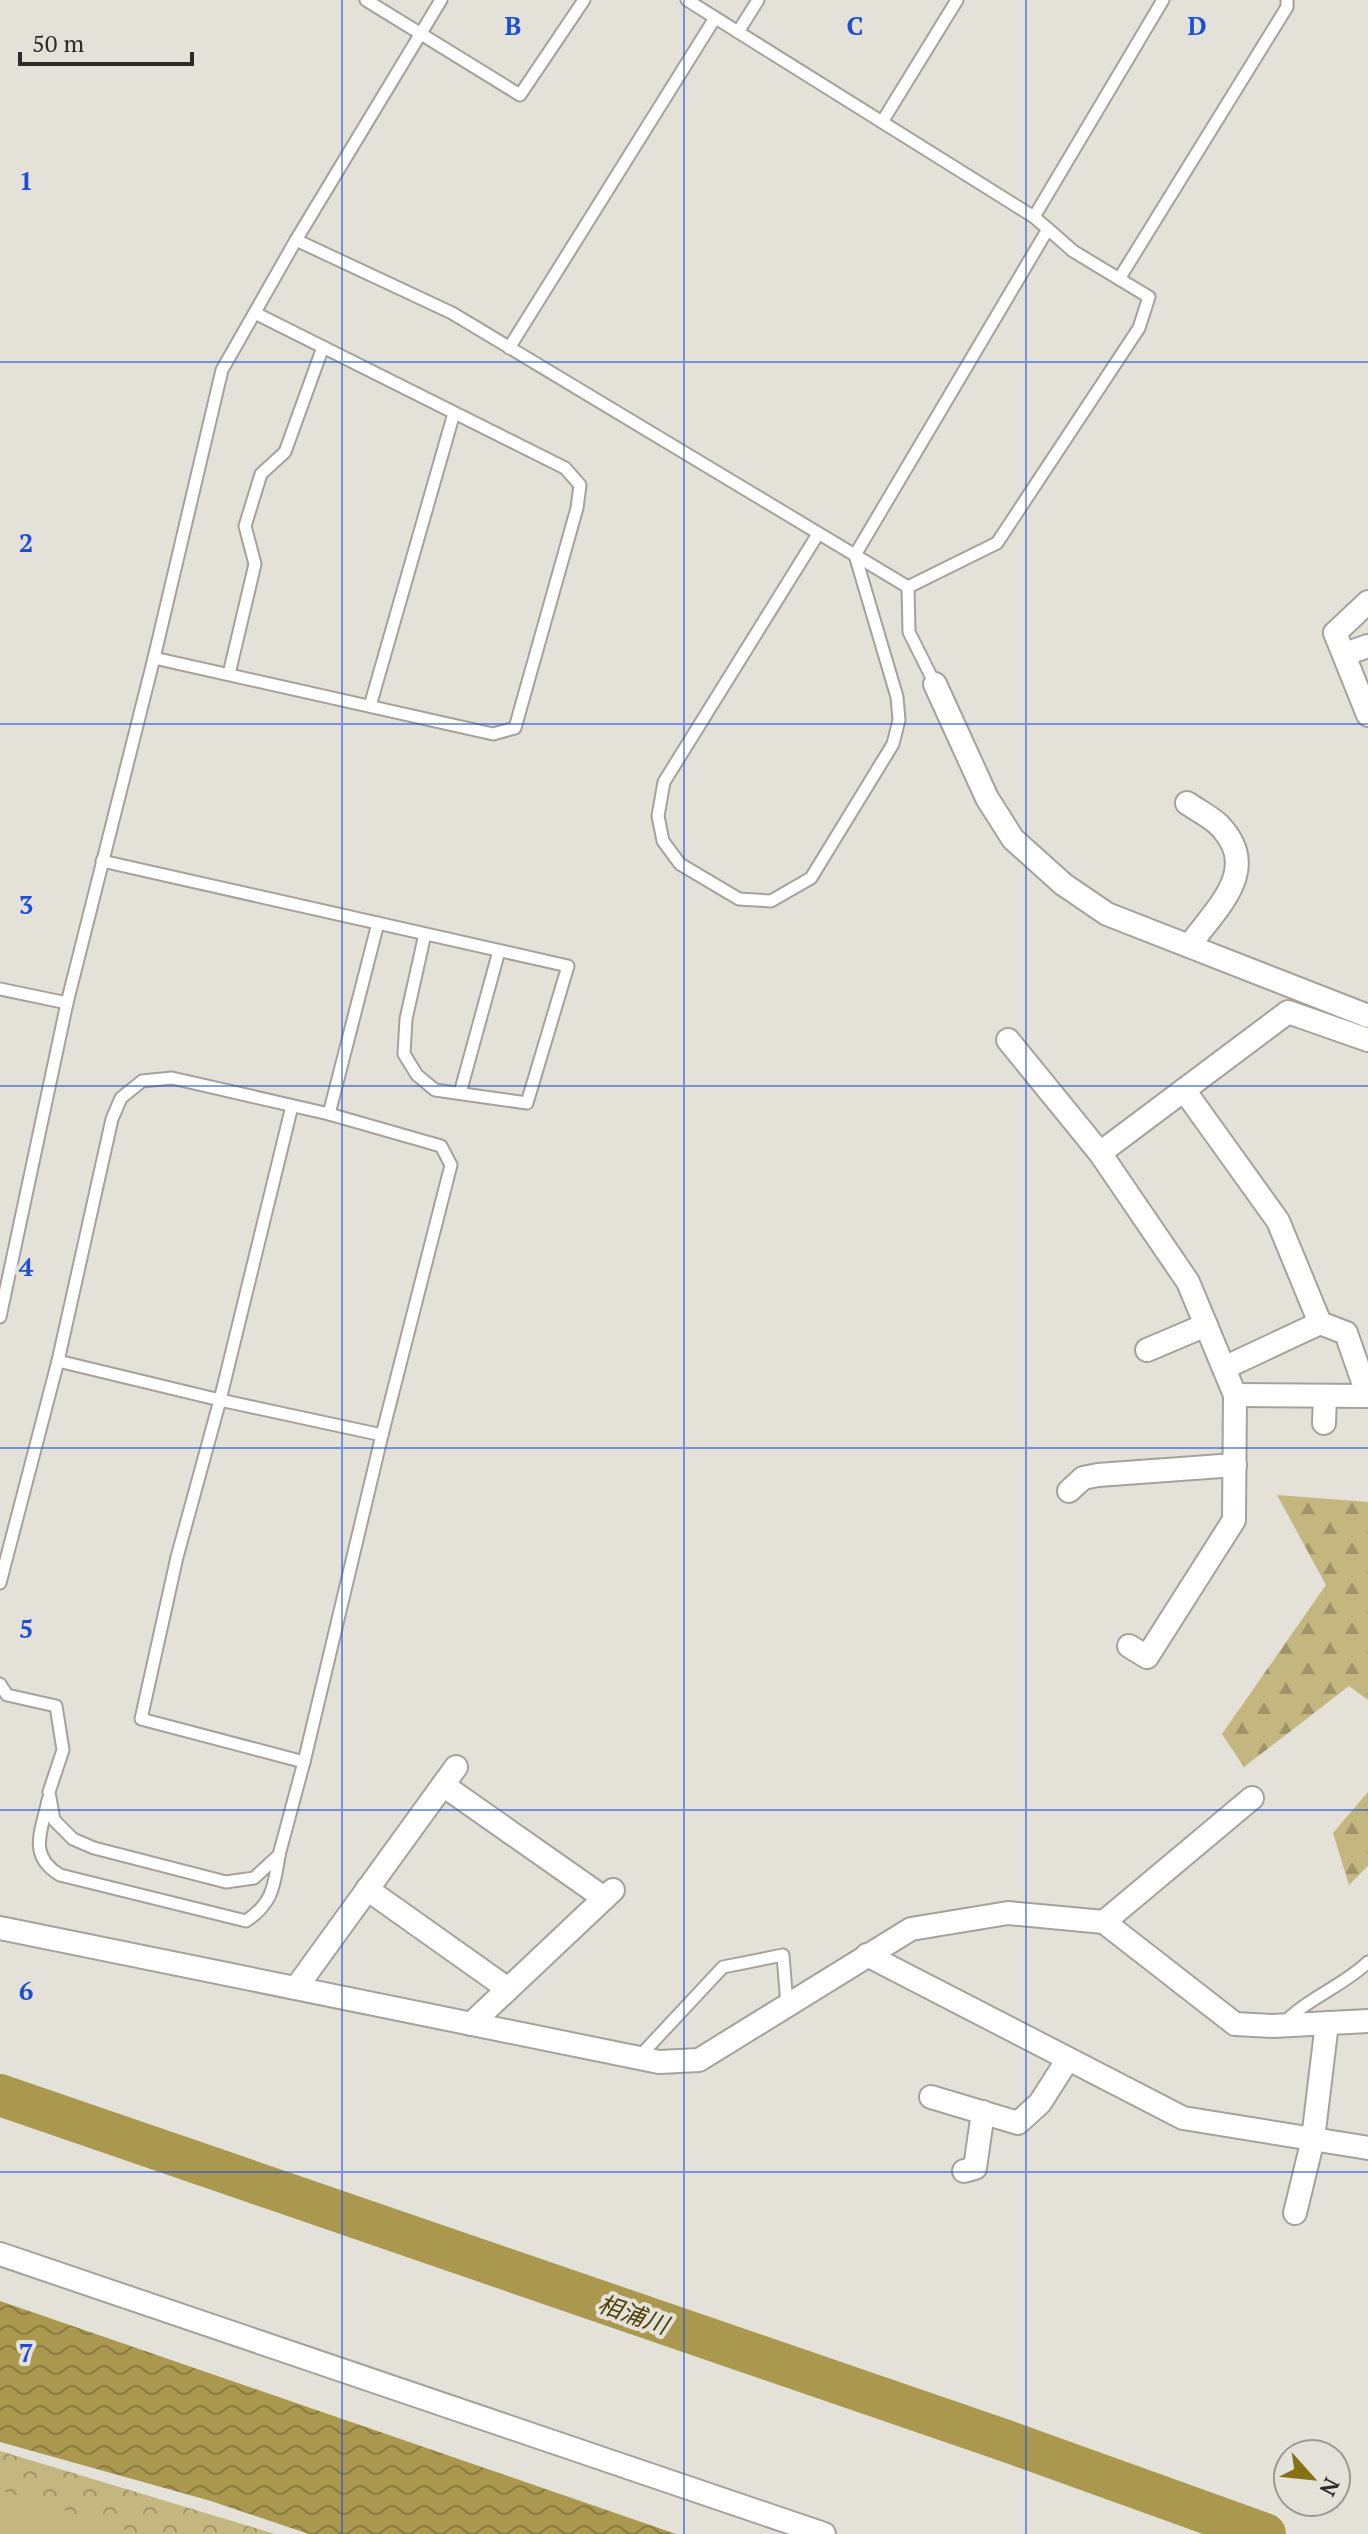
<svg xmlns="http://www.w3.org/2000/svg" width="1368" height="2534" viewBox="0 0 1368 2534" font-family="'PT Serif','Noto Sans JP',serif">
  <style>
    .forest { fill: url(#forest-firs) }
    .park { fill: url(#park-crowns) }
    .garden { fill: #c3b67f }
    .water { fill: url(#water-waves) }
    .lines { fill: none; stroke-linecap: round; stroke-linejoin: round }
    .river { stroke: #a9984e; stroke-width: 42 }
    .lane-casing { stroke: #a4a29a; stroke-width: 15 }
    .street-casing { stroke: #a4a29a; stroke-width: 26 }
    .lane { stroke: #fff; stroke-width: 11 }
    .street { stroke: #fff; stroke-width: 22 }
    .grid { fill: none; stroke: #1d4ed8; stroke-width: 2; stroke-opacity: 0.55 }
    .labels { text-anchor: middle; stroke-width: 8; stroke-linejoin: round; paint-order: stroke }
    .water-label { font-size: 24px; font-style: italic; fill: #4b3e00; stroke: #e3e1d8 }
    .grid-label { font-size: 26px; text-anchor: middle; font-weight: bold; fill: #1d4ed8; stroke: #e3e1d8; stroke-width: 8; stroke-linejoin: round; paint-order: stroke }
  </style>
  <defs>
    <pattern id="forest-firs" width="22" height="20" patternUnits="userSpaceOnUse" patternTransform="scale(2)"><rect width="22" height="20" fill="#c3b67f"/><path d="M5 1l3.5 6h-7zM16 11l3.5 6h-7z" fill="#9f9468"/></pattern>
    <pattern id="park-crowns" width="20" height="18" patternUnits="userSpaceOnUse" patternTransform="scale(2)"><rect width="20" height="18" fill="#c3b67f"/><path d="M2 6a3 3 0 1 1 6 0M12 15a3 3 0 1 1 6 0" fill="none" stroke="#9f9468"/></pattern>
    <pattern id="water-waves" width="16" height="10" patternUnits="userSpaceOnUse" patternTransform="scale(2)"><rect width="16" height="10" fill="#a9984e"/><path d="M0 5q4-4 8 0t8 0" fill="none" stroke="#8a7c41"/></pattern>
  </defs>
  <rect width="100%" height="100%" fill="#e3e1d8"/>
  <g class="forest">
    <polygon points="1277,1495 1368,1502 1368,1700 1349,1686 1244,1767 1222,1734 1326,1585"/>
    <polygon points="1368,1792 1368,1866 1349,1885 1333,1833"/>
  </g>
  <polygon class="park" points="0,2451 275,2534 0,2534"/>
  <polygon class="garden" points="0,2490 139,2534 0,2534"/>
  <polygon class="water" points="0,2301 676,2534 309,2534 211,2501 0,2442"/>
  <g class="lines">
    <polyline class="river" points="0,2095 1012,2443 1265,2534"/>
    <g class="lane-casing">
      <g id="lane">
        <polyline points="366,0 520,95 584,0"/>
        <polyline points="687,0 1034,217 1048,229 855,555 897,697 899,720 893,744 811,878 771,901 739,899 680,864 663,841 658,816 664,782 818,534"/>
        <polyline points="738,32 758,0"/>
        <polyline points="882,122 957,0"/>
        <polyline points="1034,217 1163,0"/>
        <polyline points="296,240 452,313 908,587 909,632 935,684"/>
        <polyline points="1119,279 1287,7 1287,0"/>
        <polyline points="509,348 715,18"/>
        <polyline points="908,587 997,543 1139,328 1149,297 1073,251 1048,229"/>
        <polyline points="154,658 493,734 515,728 577,508 580,485 565,468 255,313"/>
        <polyline points="229,674 255,564 245,526 261,474 285,452 323,347"/>
        <polyline points="370,706 454,413"/>
        <polyline points="102,861 568,966 527,1103 435,1090 417,1075 404,1054 406,1019 425,934"/>
        <polyline points="0,989 67,1003"/>
        <polyline points="460,1093 499,951"/>
        <polyline points="292,1106 220,1400 177,1557 141,1719 304,1762"/>
        <polyline points="329,1114 378,923"/>
        <polyline points="0,1317 67,1003 154,658 222,370 296,240 441,0"/>
        <polyline points="58,1361 220,1400 382,1435"/>
        <polyline points="0,1583 58,1361 112,1119 121,1098 142,1081 172,1078 329,1114 441,1146 451,1165 382,1435 304,1762 279,1855 254,1878 226,1882 94,1848 73,1839 54,1820 49,1792 63,1750 56,1706 7,1695 0,1684"/>
        <path d="M48,1800c-6,31 -21,55 12,75l186,46c27,-18 28,-35 33,-65"/>
        <path d="M1282,2025c25,-27 60,-38 86,-63"/>
        <polyline points="639,2057 723,1967 783,1955 787,2005"/>
      </g>
    </g>
    <g class="street-casing">
      <g id="street">
        <polyline points="1368,602 1335,633 1368,715"/>
        <polyline points="1345,654 1368,646"/>
        <polyline points="935,684 987,798 1013,839 1063,884 1107,914 1368,1016"/>
        <path d="M1187,803c10,7 22,13 31,21 45,45 -1,83 -29,122"/>
        <polyline points="1008,1040 1100,1153 1288,1012 1368,1040"/>
        <polyline points="1184,1090 1278,1221 1320,1323 1224,1368"/>
        <polyline points="1100,1153 1188,1282 1235,1395 1234,1520 1147,1657 1129,1646"/>
        <polyline points="1320,1323 1346,1333 1368,1396"/>
        <polyline points="1147,1350 1206,1325"/>
        <polyline points="1235,1395 1366,1396"/>
        <polyline points="1324,1423 1325,1396"/>
        <polyline points="1069,1491 1083,1478 1098,1475 1235,1465"/>
        <polyline points="443,1785 604,1898"/>
        <polyline points="367,1889 508,1989"/>
        <polyline points="1104,1922 1252,1798"/>
        <polyline points="0,1928 659,2062 699,2060 911,1929 1008,1913 1104,1922 1235,2024 1273,2026 1368,2021"/>
        <polyline points="867,1955 1183,2118 1368,2148"/>
        <polyline points="296,1988 456,1767"/>
        <polyline points="471,2024 613,1890"/>
        <polyline points="931,2097 1018,2123 1040,2103 1068,2059"/>
        <polyline points="964,2171 975,2168 983,2112"/>
        <polyline points="1295,2213 1313,2139 1327,2023"/>
        <polyline points="0,2254 824,2534"/>
      </g>
    </g>
    <use href="#lane" class="lane"/>
    <use href="#street" class="street"/>
  </g>
  <path class="grid" d="M342,0v2534M684,0v2534M1026,0v2534M0,362h1368M0,724h1368M0,1086h1368M0,1448h1368M0,1810h1368M0,2172h1368"/>
  <g class="labels">
    <g class="water-label">
      <text transform="translate(633 2315) rotate(19)" y="8">相浦川</text>
    </g>
  </g>
  <g class="grid-label">
    <text x="513" y="35">B</text>
    <text x="855" y="35">C</text>
    <text x="1197" y="35">D</text>
    <text x="26" y="190">1</text>
    <text x="26" y="552">2</text>
    <text x="26" y="914">3</text>
    <text x="26" y="1276">4</text>
    <text x="26" y="1638">5</text>
    <text x="26" y="2000">6</text>
    <text x="26" y="2362">7</text>
  </g>
  <g transform="translate(1312 2478) rotate(117)"><circle r="38" fill="#e3e1d8" stroke="#9a9892" stroke-width="2"/>
  <path d="M0-6L14 30L0 20L-14 30Z" fill="#867214"/>
  <text y="-12" font-size="22" font-weight="bold" text-anchor="middle" fill="#2c2b28">N</text>
  </g>
  <path d="M20 52v12h172v-12" fill="none" stroke="#2c2b28" stroke-width="4"/>
  <text x="32" y="52" font-size="24" fill="#2c2b28" stroke="#e3e1d8" stroke-width="6" paint-order="stroke">50 m</text>
</svg>
